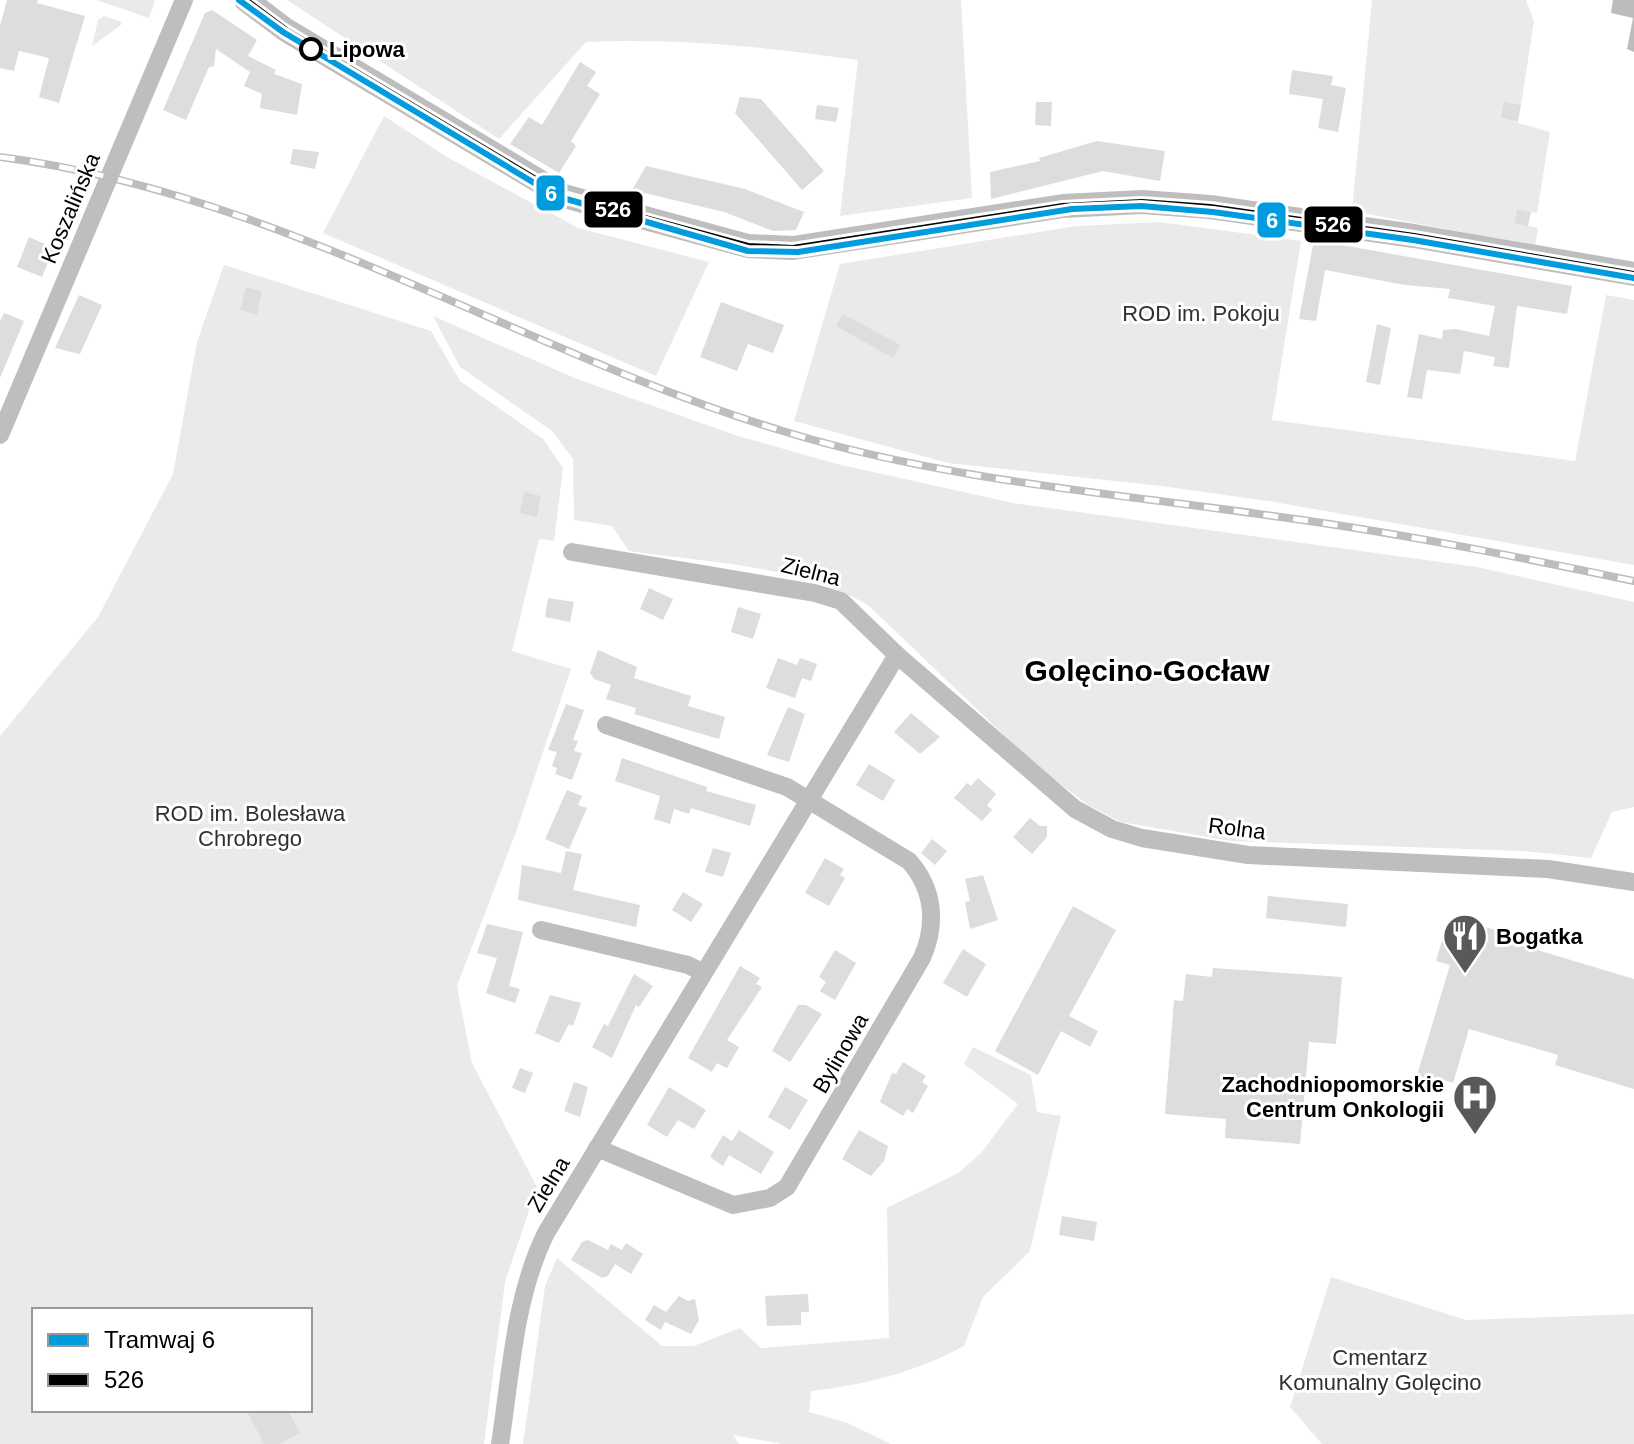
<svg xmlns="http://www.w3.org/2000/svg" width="1634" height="1444" viewBox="0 0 1634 1444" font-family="Helvetica,sans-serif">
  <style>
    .green { fill: #eaeaea; fill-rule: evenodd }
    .water { fill: #bcbcbc }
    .building { fill: #ddd }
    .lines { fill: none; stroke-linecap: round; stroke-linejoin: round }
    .minor { stroke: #bebebe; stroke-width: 18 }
    .tertiary { stroke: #bebebe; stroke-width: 24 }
    .rail-casing { stroke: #bdbdbd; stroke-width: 8 }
    .rail { stroke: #fff; stroke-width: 5; stroke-dasharray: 15; stroke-linecap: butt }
    .bus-1-casing { stroke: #fff; stroke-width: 12 }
    .bus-1 { stroke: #000; stroke-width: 6 }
    .tram-1-casing { stroke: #fff; stroke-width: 12 }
    .tram-1 { stroke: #009cdd; stroke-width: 6 }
    .stop-dot { fill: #fff; stroke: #000; stroke-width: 4 }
    .labels { text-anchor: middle; stroke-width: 6; stroke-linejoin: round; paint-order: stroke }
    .stop-label { font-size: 22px; font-weight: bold; fill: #000; stroke: #fff; text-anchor: start }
    .street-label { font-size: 22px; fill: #000; stroke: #fff }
    .park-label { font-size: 22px; fill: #303030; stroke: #fff }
    .poi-label { font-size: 22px; font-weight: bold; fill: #000; stroke: #fff; text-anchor: start }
    .district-label { font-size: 30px; font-weight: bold; fill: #000; stroke: #fff }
    .line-badge { stroke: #fff; stroke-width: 3 }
    .badge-label { font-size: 22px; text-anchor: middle; font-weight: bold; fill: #fff }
  </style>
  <rect width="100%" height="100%" fill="#fff"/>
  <g class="green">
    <polygon points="96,0 155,0 149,18"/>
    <path d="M287,0h674l11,198 -132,18 18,-156c-92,-13 -180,-22 -272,-18l-87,97z"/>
    <polygon points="1372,0 1526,0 1534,21 1521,105 1505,101 1501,118 1550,132 1537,213 1517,209 1514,222 1538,228 1535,246 1352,211"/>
    <polygon points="104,16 122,22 121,25 92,46 98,20"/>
    <polygon points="384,116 447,157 578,228 709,262 656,376 323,233"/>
    <polygon points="1159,222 1301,241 1272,420 1575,461 1606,295 1634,300 1634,565 1268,501 1161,486 948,463 794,421 840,264 1076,226"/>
    <path d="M224,265l207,66 29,50 83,58 20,29 -9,73 -15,-2 -27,112 59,18 -55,163 -59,154 15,77 65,124 -32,95 -21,162h-484v-708l98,-119 75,-143 24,-132zM34,1310h276v100h-276z"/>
    <path d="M433,316l144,63 161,57 99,28 176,39 464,64 157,35v205l-22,5 -21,46 -67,-7 -293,-10 -110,-19 -33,-17 -55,-42 -165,-158c-64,-39 -164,-43 -239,-54l-17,-25 -38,-6 -1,-61 -21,-28 -92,-64z"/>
    <path d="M973,1047l58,28 6,37 24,4 -31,135 -47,46 -19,49c-48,26 -99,39 -153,45l-2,21 36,10 46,22h-109l-49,-9 6,9h-216l22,-158 12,-28 105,88h32l46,-18 21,20 128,-10 -2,-130 71,-35 23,-20 37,-49 -54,-40z"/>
    <polygon points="1331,1277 1466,1320 1634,1314 1634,1444 1322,1444 1290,1407"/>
  </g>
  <polygon class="water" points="1613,0 1634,0 1634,52 1627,49 1633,18 1611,13"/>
  <g class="building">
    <polygon points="7,0 38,0 37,3 85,16 59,103 39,97 49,58 19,51 14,71 0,68 0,26"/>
    <polygon points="212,10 257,40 248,56 276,70 274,74 302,84 297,115 260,108 262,94 244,86 250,72 216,49 214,66 209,67 186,120 163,110 205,13"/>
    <polygon points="580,62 596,72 587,86 600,94 571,141 576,146 559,173 510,144 529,117 542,125"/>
    <polygon points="1292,70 1333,76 1331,85 1346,88 1338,132 1318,128 1323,99 1289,94"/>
    <polygon points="740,97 761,99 824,171 802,190 735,113"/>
    <polygon points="1504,101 1521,105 1518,122 1501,118"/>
    <polygon points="1036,102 1052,102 1051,126 1035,125"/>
    <polygon points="817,105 839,108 836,122 815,119"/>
    <polygon points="1097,141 1165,151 1160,181 1103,171 991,199 990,172 1040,161 1039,158"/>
    <polygon points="293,149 319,152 315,169 290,164"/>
    <polygon points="646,166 745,189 804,212 796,230 773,231 724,212 632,190"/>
    <polygon points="1517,209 1531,212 1528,226 1514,223"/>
    <polygon points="29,237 54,248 42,277 17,267"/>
    <polygon points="1314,240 1572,286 1567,314 1517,306 1509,368 1493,366 1495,357 1464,351 1460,374 1427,370 1422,399 1407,397 1419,334 1442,339 1443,330 1456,329 1489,336 1495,306 1448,298 1450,289 1405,285 1325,270 1316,321 1299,319"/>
    <polygon points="246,287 262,291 257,315 240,310"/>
    <polygon points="79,295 102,305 80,354 55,348"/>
    <polygon points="721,302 784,325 773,353 748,344 737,371 700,357"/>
    <polygon points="4,313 24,321 0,378 0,321"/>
    <polygon points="843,314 900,345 893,358 836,326"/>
    <polygon points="1377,324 1391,328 1380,385 1366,382"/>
    <polygon points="524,492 541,496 537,517 520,513"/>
    <polygon points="649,588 673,599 663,620 640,609"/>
    <polygon points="548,598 574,602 570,622 545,617"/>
    <polygon points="738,607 761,614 753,639 731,632"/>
    <polygon points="598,650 637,667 634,678 691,696 688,706 725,717 719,739 634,714 636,708 606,699 611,685 594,679 590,673"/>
    <polygon points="778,658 797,665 800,658 817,664 811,681 802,678 795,698 766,688"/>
    <polygon points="566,704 584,710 573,740 578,741 574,751 582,753 572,780 555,774 557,768 552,766 557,752 548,750"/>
    <polygon points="788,707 805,714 789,762 767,755"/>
    <polygon points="911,713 940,737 920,754 894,732"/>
    <polygon points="622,758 707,787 706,791 756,805 750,826 691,808 689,814 674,809 670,824 654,819 660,796 615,781"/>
    <polygon points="869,764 895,780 883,801 856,785"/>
    <polygon points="978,778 996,794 987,805 992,810 982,821 954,798 967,783 971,786"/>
    <polygon points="567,790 582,796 578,805 587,808 569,849 545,839"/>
    <polygon points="1030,818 1040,826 1047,826 1047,837 1032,854 1013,837"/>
    <polygon points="932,839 947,851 935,865 921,853"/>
    <polygon points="713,848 731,853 723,877 705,872"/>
    <polygon points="566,851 582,854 573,890 640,905 636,927 518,900 522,865 561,873"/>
    <polygon points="825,858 844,869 840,875 845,878 829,906 805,893"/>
    <polygon points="983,875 998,920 970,929 965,902 970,901 965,879"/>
    <polygon points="683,892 703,904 691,922 672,910"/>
    <polygon points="1268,896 1348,904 1346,927 1266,918"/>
    <polygon points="1073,906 1116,930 1069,1016 1098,1031 1090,1047 1061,1031 1038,1075 995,1051"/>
    <polygon points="1465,921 1499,931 1497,938 1634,979 1634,1089 1555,1065 1558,1055 1469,1029 1453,1083 1434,1077 1431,1086 1415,1082 1450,965 1436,961 1447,923 1463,928"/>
    <polygon points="487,924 523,932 509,986 520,989 515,1003 486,993 497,958 477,953"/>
    <polygon points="963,949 986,964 967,997 943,983"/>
    <polygon points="835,950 856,963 835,1000 820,991 826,982 819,977"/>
    <polygon points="740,966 760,978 756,984 762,987 727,1040 739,1047 727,1068 717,1063 712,1072 688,1058"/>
    <polygon points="1213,968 1342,977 1336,1044 1309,1042 1300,1144 1225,1138 1226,1119 1165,1114 1174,1000 1183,1001 1186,974 1212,977"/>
    <polygon points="634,974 653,986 639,1007 636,1005 612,1058 592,1047 604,1024 608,1026"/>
    <polygon points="550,995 581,1003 573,1026 569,1024 559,1043 535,1033"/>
    <polygon points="798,1005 806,1005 822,1014 790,1062 772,1051"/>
    <polygon points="903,1062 926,1076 922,1082 928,1086 913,1113 907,1109 903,1116 880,1102 892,1073 896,1074"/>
    <polygon points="520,1068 533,1073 525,1093 512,1088"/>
    <polygon points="574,1082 588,1087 580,1117 564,1111"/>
    <polygon points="669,1087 706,1110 694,1129 678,1120 667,1137 647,1125"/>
    <polygon points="785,1087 808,1100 790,1130 768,1117"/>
    <polygon points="739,1130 774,1152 761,1174 729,1155 723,1166 710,1157 723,1135 732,1141"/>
    <polygon points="859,1130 888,1146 884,1161 871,1176 842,1159"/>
    <polygon points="1062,1216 1097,1222 1094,1241 1059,1235"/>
    <polygon points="588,1240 608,1250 611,1244 622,1250 626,1243 643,1254 631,1274 615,1264 608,1276 602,1278 571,1260 582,1242"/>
    <polygon points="808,1294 809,1312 801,1312 801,1325 767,1326 765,1296"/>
    <polygon points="679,1296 688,1301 695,1299 699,1320 691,1334 665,1322 661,1330 645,1320 654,1305 666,1312"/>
    <polygon points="246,1410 288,1410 300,1433 279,1444 264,1444"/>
  </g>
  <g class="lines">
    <g class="minor">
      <polyline points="0,435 184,0"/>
      <polyline points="897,655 1075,809 1112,829 1142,838 1248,855 1548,869 1634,882"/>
      <polyline points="541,930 688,965 702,972"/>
      <path d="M597,1148l136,57 37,-7 17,-11 135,-229c15,-34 12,-69 -13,-97l-122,-74 -181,-62"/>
      <path d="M500,1444c11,-70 14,-146 46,-211l351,-578 -56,-54 -26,-8 -243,-41"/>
    </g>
    <polyline class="tertiary" points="246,0 286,30 564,196 748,246 793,248 1063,206 1142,202 1210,207 1414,236 1634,274"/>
    <g class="rail-casing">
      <path id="rail" d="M0,157c279,36 520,195 786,275 158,48 325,61 487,84 122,16 241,40 361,65"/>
    </g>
    <use href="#rail" class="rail"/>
    <g class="bus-1-casing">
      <polyline id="bus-1" points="246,0 286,30 564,196 748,246 793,248 1063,206 1142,202 1210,207 1414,236 1634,274"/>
    </g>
    <use href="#bus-1" class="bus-1"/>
    <g class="tram-1-casing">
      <polyline id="tram-1" points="239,0 283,32 556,196 748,251 798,252 1072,209 1141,206 1213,212 1413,240 1634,278"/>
    </g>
    <use href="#tram-1" class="tram-1"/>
  </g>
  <defs>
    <g id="restaurant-pin" transform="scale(2.3)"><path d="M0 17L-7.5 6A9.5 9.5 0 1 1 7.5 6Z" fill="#595959" stroke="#fff"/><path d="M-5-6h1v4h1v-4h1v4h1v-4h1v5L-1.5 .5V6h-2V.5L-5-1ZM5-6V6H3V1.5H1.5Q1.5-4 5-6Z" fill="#fff"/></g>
    <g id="hospital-pin" transform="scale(2.3)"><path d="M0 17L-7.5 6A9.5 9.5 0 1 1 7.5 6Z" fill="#595959" stroke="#fff"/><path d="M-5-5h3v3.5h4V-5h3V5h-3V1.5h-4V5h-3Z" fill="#fff"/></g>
  </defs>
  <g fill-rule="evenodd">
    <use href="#restaurant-pin" x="1465" y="936"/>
    <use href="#hospital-pin" x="1475" y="1097"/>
  </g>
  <circle class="stop-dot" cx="311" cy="49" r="10"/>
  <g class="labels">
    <g class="stop-label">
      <text x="329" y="57">Lipowa</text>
    </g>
    <g class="street-label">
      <text transform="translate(70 208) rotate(-67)" y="8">Koszalińska</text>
      <text transform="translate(811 571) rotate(14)" y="8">Zielna</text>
      <text transform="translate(1237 828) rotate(7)" y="8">Rolna</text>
      <text transform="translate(840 1053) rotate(-60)" y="8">Bylinowa</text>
      <text transform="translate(548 1184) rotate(-59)" y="8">Zielna</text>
    </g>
    <g class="park-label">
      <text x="1201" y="321">ROD im. Pokoju</text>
      <text x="250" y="821">ROD im. Bolesława<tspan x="250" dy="25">Chrobrego</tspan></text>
      <text x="1380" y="1365">Cmentarz<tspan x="1380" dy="25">Komunalny Golęcino</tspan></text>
    </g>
    <g class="poi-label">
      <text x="1496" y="944">Bogatka</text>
      <text x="1444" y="1092" text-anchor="end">Zachodniopomorskie<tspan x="1444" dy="25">Centrum Onkologii</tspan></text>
    </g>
    <g class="district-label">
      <text x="1147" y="681">Golęcino-Gocław</text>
    </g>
  </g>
  <g class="line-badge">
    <rect x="535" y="174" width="31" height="38" rx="8" fill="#009cdd"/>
    <rect x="583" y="190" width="61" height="39" rx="8" fill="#000"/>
    <rect x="1256" y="201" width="31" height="38" rx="8" fill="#009cdd"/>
    <rect x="1303" y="205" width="61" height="39" rx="8" fill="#000"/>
  </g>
  <g class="badge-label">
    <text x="551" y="201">6</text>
    <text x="613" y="217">526</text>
    <text x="1272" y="228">6</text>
    <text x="1333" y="232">526</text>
  </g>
  <rect x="32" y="1308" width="280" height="104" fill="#ffffff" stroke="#999999" stroke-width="2"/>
  <rect x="48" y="1334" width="40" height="12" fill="#009cdd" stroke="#999999" stroke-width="2"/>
  <text x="104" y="1348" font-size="24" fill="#000000">Tramwaj 6</text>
  <rect x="48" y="1374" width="40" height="12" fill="#000000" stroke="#999999" stroke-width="2"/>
  <text x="104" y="1388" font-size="24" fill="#000000">526</text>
</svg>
